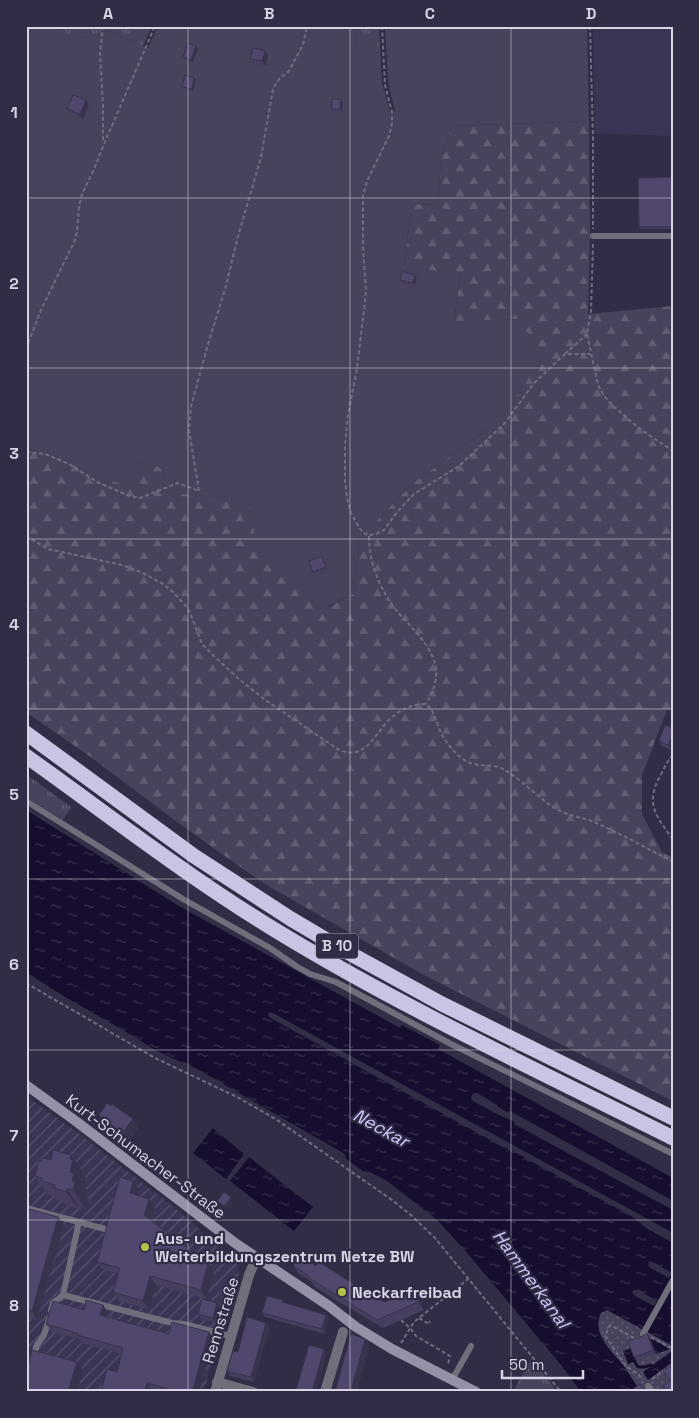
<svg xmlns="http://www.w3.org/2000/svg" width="699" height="1418" viewBox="0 0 699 1418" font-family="'Space Grotesk',sans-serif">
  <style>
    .built { fill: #3c3455 }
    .industrial { fill: url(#industrial-furrows) }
    .grass { fill: url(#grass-tufts) }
    .forest { fill: url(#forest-firs) }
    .park { fill: url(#park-dots) }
    .garden { fill: #48435c }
    .water { fill: url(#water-ripples); fill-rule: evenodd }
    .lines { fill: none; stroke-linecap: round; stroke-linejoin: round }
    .stream { stroke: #170d2e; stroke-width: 3 }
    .path { stroke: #706b81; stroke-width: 2; stroke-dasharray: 4 2.5; stroke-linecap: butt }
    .lane { stroke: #716e7c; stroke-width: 6 }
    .street { stroke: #716e7c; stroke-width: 10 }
    .secondary { stroke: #9591a6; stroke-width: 10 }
    .highway { stroke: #cac3e4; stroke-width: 15 }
    .wall { fill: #463d5f }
    .shaded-wall { fill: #39324d }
    .building { fill: #51476e; stroke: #39324d }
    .grid { fill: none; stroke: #d7d4e4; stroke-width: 1; stroke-opacity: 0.55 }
    .poi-dot { fill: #b5c249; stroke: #322c46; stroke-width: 2 }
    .labels { text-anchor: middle; stroke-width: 4.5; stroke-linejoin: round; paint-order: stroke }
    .shield { fill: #322c46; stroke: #a6a2b5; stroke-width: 1 }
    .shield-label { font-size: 15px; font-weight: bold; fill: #d7d4e4 }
    .street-label { font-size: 16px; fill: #d7d4e4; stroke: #322c46 }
    .poi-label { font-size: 16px; font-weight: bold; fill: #d7d4e4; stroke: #322c46; text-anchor: start }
    .water-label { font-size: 18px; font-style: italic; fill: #d2c7fc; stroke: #322c46 }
    .neatline { fill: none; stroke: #d7d4e4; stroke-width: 2 }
    .grid-label { font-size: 16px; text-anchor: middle; font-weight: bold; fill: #d7d4e4 }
  </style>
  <defs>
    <pattern id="industrial-furrows" width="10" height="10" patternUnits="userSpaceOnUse" patternTransform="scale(1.25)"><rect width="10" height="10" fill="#3c3455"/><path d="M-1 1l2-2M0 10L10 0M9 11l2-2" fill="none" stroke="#57506d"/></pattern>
    <pattern id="grass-tufts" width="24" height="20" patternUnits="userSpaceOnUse" patternTransform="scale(1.25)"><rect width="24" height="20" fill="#48435c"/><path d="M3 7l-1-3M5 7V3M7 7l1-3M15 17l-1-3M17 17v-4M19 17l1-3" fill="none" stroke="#625d73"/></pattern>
    <pattern id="forest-firs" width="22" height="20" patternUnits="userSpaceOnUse" patternTransform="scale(1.25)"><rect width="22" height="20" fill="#48435c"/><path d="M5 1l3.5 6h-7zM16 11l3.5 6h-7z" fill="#625d73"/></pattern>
    <pattern id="park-dots" width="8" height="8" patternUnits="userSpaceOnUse" patternTransform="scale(1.25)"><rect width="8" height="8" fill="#48435c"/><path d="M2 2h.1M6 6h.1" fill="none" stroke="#625d73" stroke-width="1.8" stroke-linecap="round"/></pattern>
    <pattern id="water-ripples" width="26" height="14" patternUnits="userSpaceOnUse" patternTransform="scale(1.25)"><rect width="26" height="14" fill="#170d2e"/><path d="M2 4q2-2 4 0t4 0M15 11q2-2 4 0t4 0" fill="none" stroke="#382f4c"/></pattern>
  </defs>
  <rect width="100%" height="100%" fill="#322c46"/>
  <polygon class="built" points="593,26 673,26 673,136 595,133"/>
  <polygon class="industrial" points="26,1096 82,1136 171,1205 193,1223 209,1240 237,1263 239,1273 226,1317 216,1344 204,1392 26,1392"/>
  <g class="grass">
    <polygon points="61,26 152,26 143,46 108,31 71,40"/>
    <polygon points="358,26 379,26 380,46 355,46"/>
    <polygon points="26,774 71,807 63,820 26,797"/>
    <polygon points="531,1359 558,1392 513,1392"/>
  </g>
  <polygon class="forest" points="589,121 590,236 588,314 673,306 673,711 667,710 642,775 642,814 662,852 673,858 673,1101 422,974 263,883 177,822 92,758 26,712 26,449 45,452 71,463 97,479 137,462 165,468 163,492 250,500 329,607 354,593 359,539 413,483 502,418 521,319 454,322 460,276 404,265 412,204 437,205 441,163 451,126"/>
  <path class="park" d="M607,1310l66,36v46h-32c-6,-9 -12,-18 -18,-27 -12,-15 -32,-32 -22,-52z"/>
  <polygon class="garden" points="26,26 61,26 71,40 108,31 148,48 158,26 358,26 355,46 380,46 382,83 390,112 395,111 388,82 385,26 587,26 589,121 451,126 441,163 437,205 412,204 404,264 460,276 454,321 521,319 541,360 502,418 413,483 359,539 354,593 321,610 257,553 249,500 163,492 165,468 137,462 130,485 97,479 71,463 45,452 26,449"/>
  <g class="water">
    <path d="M26,810l153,96 221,122 2,-3 38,20 -2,4 235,129v23l-163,-90 -3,1 -9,-5 -1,-2 -20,-12h-3l-2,2 -1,3 2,3 22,12 20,9 -1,2 159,86v23l-402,-221 -3,2 1,3 9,5 223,124 8,3 124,68 13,11 27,15v103l-66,-36 -6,3c-10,20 10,37 22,52 6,9 12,18 18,27h-60l-20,-27 -98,-117 -28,-30 -48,-37 -17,-9 -7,-1 -17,-12 -1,-5 -21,-12 -132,-76 -11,-4 -26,-12 -22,-14 -73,-42 -34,-22zM651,1261l21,12 -3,5 -20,-11 -1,-5zM634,1290h4l19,11 -3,5 -19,-10 -3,-4z"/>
    <polygon points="213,1128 244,1154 226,1179 193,1153"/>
    <polygon points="249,1157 313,1207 294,1231 230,1181"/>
    <polygon points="650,1339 652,1339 670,1349 656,1354"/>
    <polygon points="632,1348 637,1361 628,1364 623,1351"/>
    <polygon points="672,1351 673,1353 673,1362 648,1380 643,1372"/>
  </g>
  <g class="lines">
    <polyline class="stream" points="633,1359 638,1367 645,1367 651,1365 653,1367"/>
    <g class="path">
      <polyline points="103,26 100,53 103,105 103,141"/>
      <polyline points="382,26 385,85 392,112 392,123 389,136 367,181 363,196 363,248 366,292 357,368 348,415 345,446 345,480 347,498 351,513 360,529 365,534 369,535 376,534 384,530 398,511 414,494 459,466 504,424 534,383 565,354 590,354"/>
      <polyline points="590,26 593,138 593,229"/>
      <polyline points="593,244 591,311 587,334 598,385 604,396 612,405 640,429 673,451"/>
      <polyline points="26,349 41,310 75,240 77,231 79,206 82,194 95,167 104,144 155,26"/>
      <polyline points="565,354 587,334"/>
      <polyline points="26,452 45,454 69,464 99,483 130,496 140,498 178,483 199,491"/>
      <polyline points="199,491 189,430 191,406 209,341 226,286 237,240 261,157 273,89 279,79 289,71 303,45 307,26"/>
      <path d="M26,536l22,13 74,16 19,7 22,12 10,8 12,13 5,8 12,31 12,12 26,24 24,19 75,51c25,10 34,-12 47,-27 9,-11 25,-19 39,-19 9,4 12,20 16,29 6,11 15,22 25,28 11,7 26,2 37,8 18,10 34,28 52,39 12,8 27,9 39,14 27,12 53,26 79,40"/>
      <path d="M369,536c0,25 8,45 21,66 16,24 53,47 45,81 -2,9 -4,14 -10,21"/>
      <path d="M673,755c-6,6 -9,14 -13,21 -15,29 -4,39 13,64"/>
      <polyline points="26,983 155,1058 237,1097 277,1120 392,1200 412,1216 435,1238 561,1392"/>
      <polyline points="419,1318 429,1324 430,1321"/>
      <polyline points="401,1320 410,1328 416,1336 450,1356 448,1364"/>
      <polyline points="651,1337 673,1349"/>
      <polyline points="634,1338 610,1325 605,1336 626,1366 638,1374 643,1380"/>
      <polyline points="401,1343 414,1322 468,1279"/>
      <polyline points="652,1379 673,1364"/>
    </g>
    <g class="lane">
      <polyline points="593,236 673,236"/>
      <polyline points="26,801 183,899 270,948 296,966 310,974 336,982 451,1044 673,1154"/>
      <polyline points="26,1208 105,1229"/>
      <polyline points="79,1222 63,1295 172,1323 184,1324 230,1336"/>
      <polyline points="51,1310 53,1303 63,1295"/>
      <polyline points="643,1334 673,1280"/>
      <polyline points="33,1358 37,1345 44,1335 49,1319"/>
      <polyline points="452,1380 471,1346"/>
      <polyline points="648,1386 653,1392"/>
    </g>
    <g class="street">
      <polyline points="217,1382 253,1392"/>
      <polyline points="215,1392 249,1275 256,1259"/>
      <polyline points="325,1392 343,1332"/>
    </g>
    <polyline class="secondary" points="26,1085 77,1122 235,1243 329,1306 356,1327 392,1349 476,1392"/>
    <g class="highway">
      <polyline points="26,733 194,856 291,919 340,948 442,1004 673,1118"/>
      <path d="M26,756c84,60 166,124 254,177 127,77 261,139 393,205"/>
    </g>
  </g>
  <g class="wall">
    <polygon points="340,26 352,26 351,28"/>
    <polygon points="196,46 198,48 193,62 185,60 183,57"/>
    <polygon points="265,51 268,55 266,66 253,63 250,59"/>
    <polygon points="194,78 196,80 193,92 184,89 182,87"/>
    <polygon points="341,99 343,102 342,112 333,111 331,109"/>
    <polygon points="89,105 83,119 70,113 67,109"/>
    <polygon points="673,177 673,229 640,229 639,227"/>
    <polygon points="415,275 417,277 415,285 402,282 400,280"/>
    <polygon points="323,558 328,569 314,574 313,572"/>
    <polygon points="673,728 673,746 671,750 662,746 659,741"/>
    <polygon points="99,1115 133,1119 139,1128 128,1141 105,1123"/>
    <polygon points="83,1172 83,1174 86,1178 84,1186 87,1191 85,1196 88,1200 85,1208 79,1207 79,1209 66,1206 63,1201 54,1199 51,1195 47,1194 35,1176"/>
    <polygon points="133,1181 139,1190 138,1195 149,1199 155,1207 151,1221 208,1264 214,1273 206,1299 156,1285 149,1309 119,1301 113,1292 118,1274 103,1270 97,1262"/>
    <polygon points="26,1208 64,1225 37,1320 26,1317"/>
    <polygon points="293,1265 316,1266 379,1300 384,1302 414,1292 420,1301 424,1310 383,1328 334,1299 314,1286 312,1282 299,1274"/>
    <polygon points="283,1300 284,1303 326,1315 329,1319 325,1334 265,1317 262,1313"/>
    <polygon points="103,1305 108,1313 107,1316 169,1334 214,1340 199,1392 157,1392 152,1390 117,1372 122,1354 82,1343 79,1339 52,1332 46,1324 84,1310"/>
    <polygon points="220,1308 216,1322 201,1319 198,1314"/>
    <polygon points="270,1327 254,1382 230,1376 227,1371 238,1352"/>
    <polygon points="647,1334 650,1339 656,1354 637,1362 634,1357"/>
  </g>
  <g class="shaded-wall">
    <polygon points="196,46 198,48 193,62 191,60"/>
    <polygon points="265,51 268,55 266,66 262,61"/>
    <polygon points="194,78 196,80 193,92 192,89"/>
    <polygon points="341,99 343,102 342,112 340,109"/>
    <polygon points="86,100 89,105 83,119 80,114"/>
    <polygon points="415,275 417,277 415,285 413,283"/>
    <polygon points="673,734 673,746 671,750 668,745"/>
    <polygon points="133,1119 139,1128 128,1141 122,1133"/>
    <polygon points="71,1155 83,1172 83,1174 86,1178 84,1186 87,1191 85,1196 88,1200 85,1208 73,1190 70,1172 70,1159"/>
    <polygon points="133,1181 139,1190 136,1202 130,1193"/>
    <polygon points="67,1189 79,1207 79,1209 66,1192"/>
    <polygon points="231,1197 233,1200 226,1209 224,1206"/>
    <polygon points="149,1199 155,1207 150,1224 144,1215"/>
    <polygon points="58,1217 64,1225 37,1320 32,1311"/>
    <polygon points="208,1264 214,1273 206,1299 201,1290"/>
    <polygon points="150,1276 156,1285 149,1309 143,1301"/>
    <polygon points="414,1292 420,1301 424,1310 418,1302"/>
    <polygon points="217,1303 220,1308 216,1322 213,1318"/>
    <polygon points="103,1305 108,1313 105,1322 100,1315"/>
    <polygon points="326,1315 329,1319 325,1334 322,1329"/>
    <polygon points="266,1323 270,1327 254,1382 251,1377"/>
    <polygon points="209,1332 214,1340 199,1392 192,1392"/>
    <polygon points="647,1334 650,1339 656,1354 653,1350"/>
    <polygon points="365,1339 370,1345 357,1392 352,1388"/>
    <polygon points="324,1349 327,1353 316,1392 312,1392"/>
    <polygon points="77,1362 83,1371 77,1392 68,1392"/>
    <polygon points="147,1383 152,1390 152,1392 144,1392"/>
  </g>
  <g class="building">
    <polygon points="188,43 196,46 191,60 183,57"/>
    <polygon points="253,48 265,51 262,61 250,59"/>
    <polygon points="185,75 194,78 192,89 182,87"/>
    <polygon points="73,95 86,100 80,114 67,109"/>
    <polygon points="332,99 341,99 340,109 331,109"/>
    <polygon points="673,177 673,227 639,227 638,178"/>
    <polygon points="402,271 415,275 413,283 400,280"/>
    <polygon points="322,556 326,567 313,572 309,561"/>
    <polygon points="665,725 673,728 673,734 668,745 659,741"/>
    <polygon points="672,754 673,754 673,772 670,771"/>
    <polygon points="107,1103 111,1106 112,1104 133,1119 122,1133 99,1115"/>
    <polygon points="53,1150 71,1155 70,1159 73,1160 70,1172 74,1173 72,1181 75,1182 73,1190 67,1189 66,1192 54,1188 55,1185 42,1181 42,1178 35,1176 39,1160 42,1161 43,1158 51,1160"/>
    <polygon points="120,1177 133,1181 130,1193 149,1199 144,1215 208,1264 201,1290 150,1276 143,1301 113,1292 120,1268 97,1262"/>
    <polygon points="224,1192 231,1197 224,1206 217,1201"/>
    <polygon points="26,1208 58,1217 32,1311 26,1310"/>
    <polygon points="300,1255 316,1266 319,1262 379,1300 380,1299 384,1302 414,1292 418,1302 377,1320 328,1290 308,1277 309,1276 293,1265"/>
    <polygon points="267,1296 283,1300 282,1302 326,1315 322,1329 262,1313"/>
    <polygon points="202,1299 217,1303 213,1318 198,1314"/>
    <polygon points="86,1300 103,1305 100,1315 169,1334 172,1322 209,1332 192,1392 175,1392 175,1391 147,1383 144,1392 101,1392 107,1369 117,1372 123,1348 77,1335 77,1333 46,1324 53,1301 84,1310"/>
    <polygon points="247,1317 266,1323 251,1377 227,1371 233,1351 238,1352"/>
    <polygon points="351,1334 365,1339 352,1388 366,1392 335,1392"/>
    <polygon points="647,1334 653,1350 634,1357 628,1342"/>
    <polygon points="309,1345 324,1349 312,1392 303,1392 296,1390"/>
    <polygon points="32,1350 77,1362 68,1392 26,1392 26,1372"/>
    <polygon points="673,1364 673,1392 668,1392 663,1386 670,1381 663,1371"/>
    <polygon points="640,1384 644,1391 643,1392 629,1392"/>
  </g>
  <path class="grid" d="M188,26v1366M350,26v1366M511,26v1366M26,198h647M26,368h647M26,539h647M26,709h647M26,879h647M26,1050h647M26,1220h647"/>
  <g class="poi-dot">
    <circle cx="145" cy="1247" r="5"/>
    <circle cx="342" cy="1292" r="5"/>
  </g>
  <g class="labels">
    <rect class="shield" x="316" y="933.5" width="42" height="25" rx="4"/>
    <g class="shield-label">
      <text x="337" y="951">B 10</text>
    </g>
    <g class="street-label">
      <text transform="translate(146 1156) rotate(37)" y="6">Kurt-Schumacher-Straße</text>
      <text transform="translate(220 1320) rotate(-73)" y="6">Rennstraße</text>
    </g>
    <g class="poi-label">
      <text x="155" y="1244">Aus- und<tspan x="155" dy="18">Weiterbildungszentrum Netze BW</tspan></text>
      <text x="352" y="1298">Neckarfreibad</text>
    </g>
    <g class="water-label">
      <text transform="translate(381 1128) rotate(29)" y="6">Neckar</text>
      <text transform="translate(531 1279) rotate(54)" y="6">Hammerkanal</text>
    </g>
  </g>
  <rect width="699" height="1418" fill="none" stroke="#322c46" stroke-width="55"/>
  <path d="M502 1370v8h81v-8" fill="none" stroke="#d7d4e4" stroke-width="2.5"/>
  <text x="509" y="1370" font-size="15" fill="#d7d4e4" stroke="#322c46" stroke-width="4" paint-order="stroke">50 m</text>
  <rect x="28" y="28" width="644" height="1362" class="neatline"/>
  <g class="grid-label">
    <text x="108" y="19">A</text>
    <text x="269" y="19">B</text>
    <text x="430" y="19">C</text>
    <text x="591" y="19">D</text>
    <text x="14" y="118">1</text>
    <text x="14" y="289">2</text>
    <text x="14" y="459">3</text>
    <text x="14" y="630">4</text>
    <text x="14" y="800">5</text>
    <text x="14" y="970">6</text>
    <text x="14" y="1141">7</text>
    <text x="14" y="1311">8</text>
  </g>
</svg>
